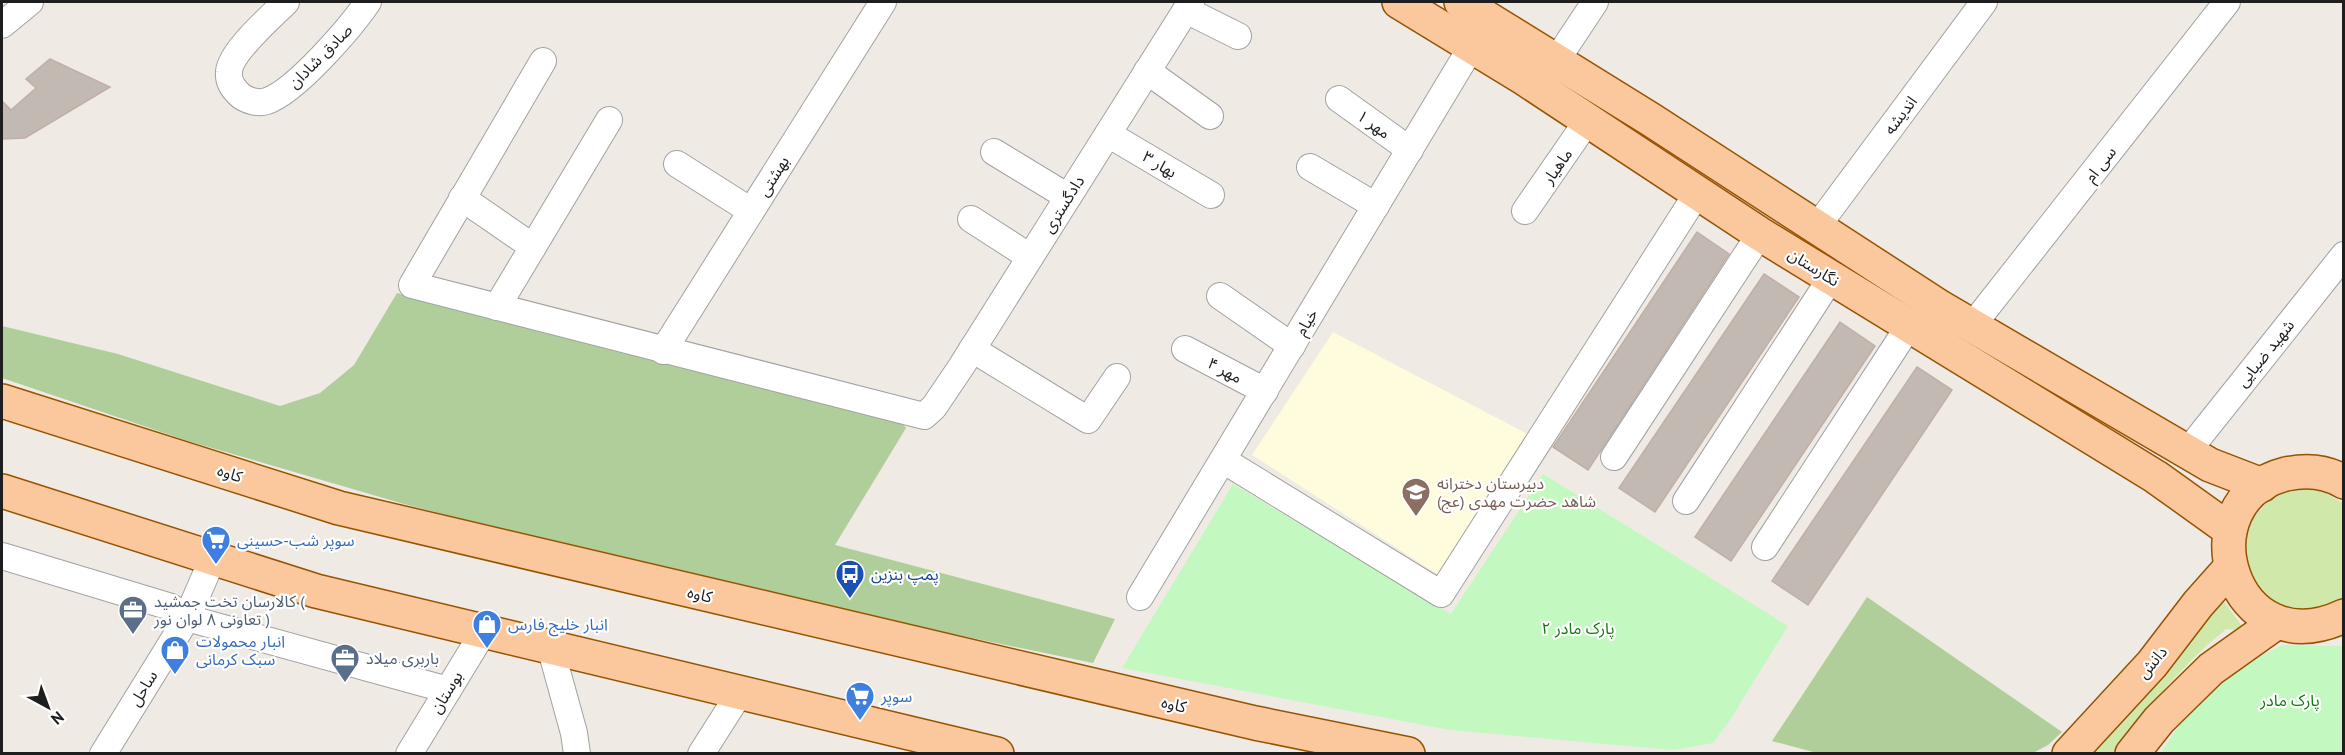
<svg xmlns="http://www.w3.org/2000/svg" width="2345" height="755" viewBox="0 0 2345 755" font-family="'PT Sans','Noto Sans Arabic',sans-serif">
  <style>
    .education { fill: #fffbdd }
    .grass { fill: #d0e9aa }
    .forest { fill: #afce99 }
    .park { fill: #c3f9c1 }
    .building { fill: #c3b9b3; stroke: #c0afa6; stroke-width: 1.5 }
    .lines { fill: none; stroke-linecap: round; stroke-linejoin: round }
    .minor-casing { stroke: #a2a2a2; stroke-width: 28 }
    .major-casing { stroke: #965301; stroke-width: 36 }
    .minor { stroke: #fff; stroke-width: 26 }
    .major { stroke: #fbc79d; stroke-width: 33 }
    .labels { text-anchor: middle; stroke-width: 4.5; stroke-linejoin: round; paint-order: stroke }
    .street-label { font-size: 16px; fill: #1e1e1e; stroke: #fff }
    .education-label { font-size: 16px; fill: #785e54; stroke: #fff; text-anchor: start }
    .shop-label { font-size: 16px; fill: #366cbe; stroke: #fff; text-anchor: start }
    .transit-label { font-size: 16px; fill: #164399; stroke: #fff; text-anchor: start }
    .service-label { font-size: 16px; fill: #4e5e75; stroke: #fff; text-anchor: start }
    .park-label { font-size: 16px; fill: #107b0c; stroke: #fff }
  </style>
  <rect width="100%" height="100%" fill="#efeae4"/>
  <polygon class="education" points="1333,332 1533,437 1445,579 1252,455"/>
  <g class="grass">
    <polygon points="2303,489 2322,491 2343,503 2344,599 2322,611 2280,608 2249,579 2244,538 2253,518 2267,502 2284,493"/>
    <path d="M2222,599l23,31 -19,-1c-44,36 -79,78 -112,124l-25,1 17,-16z"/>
  </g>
  <g class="forest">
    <polygon points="397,293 898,418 906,428 835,545 1115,619 1093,663 832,609 571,547 404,504 188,441 2,378 2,326 118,354 280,406 320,393 354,365"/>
    <polygon points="1867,597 2062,732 2048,745 2031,754 1817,753 1772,741"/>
  </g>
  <g class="park">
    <polygon points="1543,474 1788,626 1730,720 1713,743 1673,750 1450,730 1122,668 1233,484 1451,614"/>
    <polygon points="2282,645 2343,646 2343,753 2160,754 2188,712 2227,672"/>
  </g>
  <g class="building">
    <polygon points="50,59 110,87 25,138 2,139 2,101 11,110 36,88 26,79"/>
    <polygon points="1697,232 1729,254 1588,470 1553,447"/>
    <polygon points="1764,274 1799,297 1655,512 1619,488"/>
    <polygon points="1840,322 1875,346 1731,561 1695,537"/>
    <polygon points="1917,367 1952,390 1808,605 1772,581"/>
  </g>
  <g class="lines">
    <g class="minor-casing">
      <g id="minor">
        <path d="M286,2c-14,14 -56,50 -57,70 -1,10 5,18 12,24 7,5 18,8 26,5 29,-10 84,-74 101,-99"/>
        <polyline points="1186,10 1238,36"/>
        <polyline points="2,25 30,2"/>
        <polyline points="543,61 412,285 924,416 934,407 961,367 1191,2"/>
        <polyline points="1556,61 1595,2"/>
        <polyline points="1147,71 1210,116"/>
        <polyline points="1339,99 1410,150"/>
        <polyline points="1108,134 1211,195"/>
        <polyline points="994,152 1068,197"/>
        <polyline points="677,164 751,211"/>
        <polyline points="1310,167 1376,206"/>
        <polyline points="462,198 533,247"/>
        <polyline points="1525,211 1588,120"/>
        <polyline points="971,219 1030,257"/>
        <polyline points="1816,228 1984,2"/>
        <polyline points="1220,296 1292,346"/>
        <polyline points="497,307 609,120"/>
        <polyline points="1972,326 2227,2"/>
        <polyline points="972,349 1088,420 1117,377"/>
        <polyline points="1185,349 1265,391"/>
        <polyline points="663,351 883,2"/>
        <polyline points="2187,452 2344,255"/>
        <polyline points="1614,457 1760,234"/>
        <polyline points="1223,460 1441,594 1698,192"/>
        <polyline points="1686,501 1831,278"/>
        <polyline points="1765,547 1909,326"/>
        <polyline points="2,556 171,607 187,618 448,690"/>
        <polyline points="1140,597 1472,46"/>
        <polyline points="550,646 574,733 577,754"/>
        <polyline points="103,754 187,618 213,558"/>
        <polyline points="409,754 484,631"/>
        <polyline points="701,754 741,691"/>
      </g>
    </g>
    <g class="major-casing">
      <g id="major">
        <polyline points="1399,2 1525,79 1760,234 2156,477 2230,530"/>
        <polyline points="1461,2 1650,119 1940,307 2210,465 2262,485"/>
        <polyline points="2,401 339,508 1255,723 1408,754"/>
        <path d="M2344,482c-18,-11 -39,-12 -58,-8 -104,26 -55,195 58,142"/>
        <polyline points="2,491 316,591 997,754"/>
        <polyline points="2069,754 2152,664 2198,604 2230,568"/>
        <polyline points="2132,754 2159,720 2211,669 2277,622"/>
      </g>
    </g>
    <use href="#minor" class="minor"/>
    <use href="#major" class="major"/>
  </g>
  <defs>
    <g id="school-pin" transform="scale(1.5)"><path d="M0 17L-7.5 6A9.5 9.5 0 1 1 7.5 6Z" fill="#8d6e63" stroke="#fff"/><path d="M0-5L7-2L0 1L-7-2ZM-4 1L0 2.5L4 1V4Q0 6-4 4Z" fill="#fff"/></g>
    <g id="supermarket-pin" transform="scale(1.5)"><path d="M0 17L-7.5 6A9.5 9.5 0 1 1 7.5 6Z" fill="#3f7fe0" stroke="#fff"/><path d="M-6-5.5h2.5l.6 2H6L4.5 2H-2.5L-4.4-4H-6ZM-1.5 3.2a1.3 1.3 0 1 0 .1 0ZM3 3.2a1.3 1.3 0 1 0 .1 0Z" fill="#fff"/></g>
    <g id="bus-pin" transform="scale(1.5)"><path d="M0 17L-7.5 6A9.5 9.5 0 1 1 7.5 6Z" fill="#1a4fb4" stroke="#fff"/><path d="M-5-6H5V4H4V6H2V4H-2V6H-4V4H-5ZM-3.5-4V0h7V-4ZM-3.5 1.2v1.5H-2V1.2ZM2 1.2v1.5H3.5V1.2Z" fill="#fff"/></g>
    <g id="office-pin" transform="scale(1.5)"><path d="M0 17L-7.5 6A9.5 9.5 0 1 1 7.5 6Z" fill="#5c6f8a" stroke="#fff"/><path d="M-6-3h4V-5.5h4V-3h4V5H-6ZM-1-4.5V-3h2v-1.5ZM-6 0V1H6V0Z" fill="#fff"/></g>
    <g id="shop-pin" transform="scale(1.5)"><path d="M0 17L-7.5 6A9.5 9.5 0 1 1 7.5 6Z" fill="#3f7fe0" stroke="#fff"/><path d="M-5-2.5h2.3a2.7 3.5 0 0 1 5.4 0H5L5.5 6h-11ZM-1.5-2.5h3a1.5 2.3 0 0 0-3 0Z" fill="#fff"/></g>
  </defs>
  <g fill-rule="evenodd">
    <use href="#school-pin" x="1416" y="492"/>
    <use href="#supermarket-pin" x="216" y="540"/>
    <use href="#bus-pin" x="850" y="574"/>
    <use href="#office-pin" x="133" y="610"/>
    <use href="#shop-pin" x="487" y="624"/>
    <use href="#shop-pin" x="175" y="650"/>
    <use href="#office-pin" x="345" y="658"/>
    <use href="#supermarket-pin" x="860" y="696"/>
  </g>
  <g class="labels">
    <g class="street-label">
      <text transform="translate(320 56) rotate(-45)" y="6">صادق شادان</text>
      <text transform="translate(1900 115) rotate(-53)" y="6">اندیشه</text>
      <text transform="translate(1374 124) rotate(36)" y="6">مهر ۱</text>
      <text transform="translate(1160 164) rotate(31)" y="6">بهار ۳</text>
      <text transform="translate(2100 164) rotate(-52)" y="6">سی ام</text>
      <text transform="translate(1557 166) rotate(-55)" y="6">ماهیار</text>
      <text transform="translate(773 176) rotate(-58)" y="6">بهشتی</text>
      <text transform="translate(1063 204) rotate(-58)" y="6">دادگستری</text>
      <text transform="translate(1814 267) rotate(32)" y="6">نگارستان</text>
      <text transform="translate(1306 322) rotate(-59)" y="6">خیام</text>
      <text transform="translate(2265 353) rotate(-51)" y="6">شهید ضیایی</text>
      <text transform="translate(1225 370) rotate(28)" y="6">مهر ۴</text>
      <text transform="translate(230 473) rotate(18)" y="6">کاوه</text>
      <text transform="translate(700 594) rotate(13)" y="6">کاوه</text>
      <text transform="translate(2152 662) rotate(-50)" y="6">دانش</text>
      <text transform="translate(143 688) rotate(-58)" y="6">ساحل</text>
      <text transform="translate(446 692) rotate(-58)" y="6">بوستان</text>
      <text transform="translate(1174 704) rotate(13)" y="6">کاوه</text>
    </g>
    <g class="education-label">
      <text x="1437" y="489">دبیرستان دخترانه<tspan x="1437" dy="18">شاهد حضرت مهدی (عج)</tspan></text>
    </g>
    <g class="shop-label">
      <text x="237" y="546">سوپر شب-حسینی</text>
      <text x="508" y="630">انبار خلیج فارس</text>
      <text x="196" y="647">انبار محمولات<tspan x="196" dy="18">سبک کرمانی</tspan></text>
      <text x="881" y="702">سوپر</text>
    </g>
    <g class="transit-label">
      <text x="871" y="580">پمپ بنزین</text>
    </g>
    <g class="service-label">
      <text x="154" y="607">کالارسان تخت جمشید (<tspan x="154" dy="18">تعاونی ۸ لوان نور )</tspan></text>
      <text x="366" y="664">باربری میلاد</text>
    </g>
    <g class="park-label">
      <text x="1578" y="634">پارک مادر ۲</text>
      <text x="2290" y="706">پارک مادر</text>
    </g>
  </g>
  <rect width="2345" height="755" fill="none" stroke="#1e1e1e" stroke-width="6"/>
  <g transform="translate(48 707) rotate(139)" stroke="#ffffff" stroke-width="4.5" paint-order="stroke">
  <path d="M0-4.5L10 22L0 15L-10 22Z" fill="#1e1e1e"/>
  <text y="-9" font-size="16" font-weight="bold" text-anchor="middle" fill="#1e1e1e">N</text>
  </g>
</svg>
